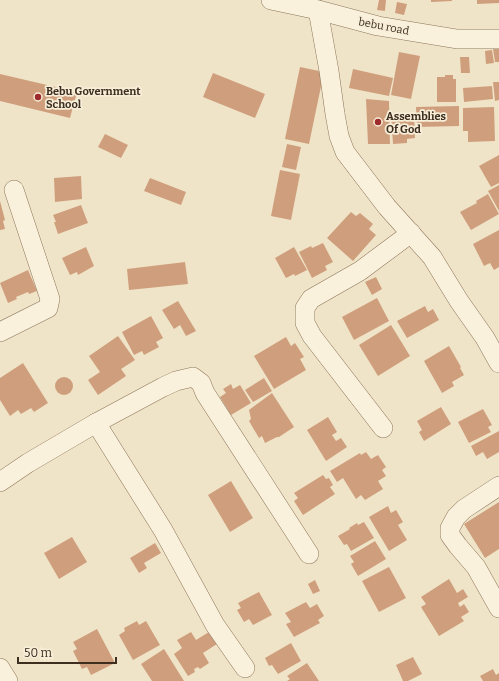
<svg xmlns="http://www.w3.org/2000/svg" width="499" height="681" viewBox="0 0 499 681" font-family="Bitter,serif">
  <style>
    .building { fill: #cf9f7d }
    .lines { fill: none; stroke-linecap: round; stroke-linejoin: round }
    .minor-casing { stroke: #8d765c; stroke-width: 20 }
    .minor { stroke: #faf1dc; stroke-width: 19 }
    .poi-dot { fill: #9e2a2b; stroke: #f7eed8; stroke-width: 1.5 }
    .labels { text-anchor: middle; stroke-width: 3.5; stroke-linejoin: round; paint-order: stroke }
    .street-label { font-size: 11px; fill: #3d2e20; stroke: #f7eed8 }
    .poi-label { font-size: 11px; font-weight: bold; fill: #3d2e20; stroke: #f7eed8; text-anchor: start }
  </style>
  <rect width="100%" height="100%" fill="#f0e4c8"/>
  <g class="building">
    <polygon points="379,0 386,0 385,11 377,10"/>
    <polygon points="431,0 452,0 452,1 431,2"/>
    <polygon points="477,0 499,0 499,3 477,4"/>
    <polygon points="397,2 407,4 404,15 395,13"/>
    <polygon points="499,48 499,62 495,62 493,49"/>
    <polygon points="492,50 494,63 486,64 485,51"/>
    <polygon points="399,52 420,56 411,99 391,95"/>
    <polygon points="460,57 469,57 470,73 461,73"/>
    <polygon points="300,67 324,72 309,144 285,139"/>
    <polygon points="353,69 393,78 389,96 349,88"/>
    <polygon points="213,73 265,94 255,118 203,97"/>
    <polygon points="0,74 77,92 70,118 0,101"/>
    <polygon points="445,75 453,75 453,79 456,79 456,102 437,102 437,77 445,77"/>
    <polygon points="493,82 499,82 499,100 495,101"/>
    <polygon points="492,86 493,99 464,102 463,88"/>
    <polygon points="366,99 389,101 390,144 368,144"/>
    <polygon points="459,106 459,126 417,127 416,107"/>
    <polygon points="494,107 495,141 468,142 468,131 463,131 463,108"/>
    <polygon points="414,113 415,138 407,139 407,143 393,144 391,114"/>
    <polygon points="105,134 128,145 121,158 98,147"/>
    <polygon points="287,144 301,147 296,170 282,167"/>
    <polygon points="499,155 499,183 491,187 479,166"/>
    <polygon points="280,170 300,174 291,220 271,216"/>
    <polygon points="81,176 82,199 55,202 54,178"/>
    <polygon points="150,178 186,192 181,205 144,191"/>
    <polygon points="499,185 499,211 488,191"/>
    <polygon points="488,194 499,214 471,230 460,212 477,203 476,201"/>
    <polygon points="0,201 5,220 3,221 5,229 0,230"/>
    <polygon points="81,205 88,223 58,234 54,222 56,222 53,215"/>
    <polygon points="351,212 356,216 360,213 373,224 369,229 376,235 353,261 327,238"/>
    <polygon points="499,230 499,267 494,270 490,263 484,266 473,244"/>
    <polygon points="323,243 333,262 325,266 327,270 312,278 299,252 311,246 312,248"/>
    <polygon points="86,247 94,266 78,275 77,272 70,275 62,258"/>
    <polygon points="294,247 307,270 295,276 294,274 286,278 275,258"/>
    <polygon points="185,262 188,284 129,290 127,269"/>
    <polygon points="28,270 37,291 29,294 28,292 16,297 17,299 8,303 0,283"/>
    <polygon points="376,277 382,289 372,295 365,282"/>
    <polygon points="377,298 389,321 354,340 342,317"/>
    <polygon points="178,301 196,331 186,336 180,325 174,329 162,310"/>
    <polygon points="425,306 428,312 433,309 439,320 407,338 397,321"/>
    <polygon points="151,316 163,338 156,342 159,347 144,355 142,351 134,355 122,332"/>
    <polygon points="391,325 410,356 378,376 359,345"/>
    <polygon points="118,336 135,360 121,369 126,376 98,395 88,380 100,372 89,356"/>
    <polygon points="286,337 291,346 295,343 304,357 300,359 306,370 274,389 254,356"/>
    <polygon points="449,346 461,367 460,368 464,375 452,382 454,386 442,393 424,361"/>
    <polygon points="23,363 48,403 34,412 31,408 21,414 18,410 10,416 0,400 0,378"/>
    <circle cx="64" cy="386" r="9"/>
    <polygon points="264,378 272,391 253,402 245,390"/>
    <polygon points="231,384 233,389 240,385 251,403 231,415 220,397 226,393 223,389"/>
    <polygon points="272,393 294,427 279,437 277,437 265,443 262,436 259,438 249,421 251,419 249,410"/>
    <polygon points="441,407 451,424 424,441 419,432 422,430 417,421"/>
    <polygon points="483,409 492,425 488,427 491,432 469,443 458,422"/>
    <polygon points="328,417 337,432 332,435 336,441 341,438 347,447 326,461 307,430"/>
    <polygon points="499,431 499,452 487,459 483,452 476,456 471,446"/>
    <polygon points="366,452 371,459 378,455 386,467 382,470 386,476 378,481 383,489 365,500 361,495 356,499 343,478 337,482 330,471 360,453 361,455"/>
    <polygon points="323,475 326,479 329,478 333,485 330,487 335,494 303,515 294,501 298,498 294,493"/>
    <polygon points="231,481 253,518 230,532 208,495"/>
    <polygon points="499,502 499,549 485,558 464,524"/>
    <polygon points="388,506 391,513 396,510 403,522 398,525 407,540 389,551 369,517"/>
    <polygon points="364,522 374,538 351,551 347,544 344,545 338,536 350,529 349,528 357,523 358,525"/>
    <polygon points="72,537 87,562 59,579 44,553"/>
    <polygon points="375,541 386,559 358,576 351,564 354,562 350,556"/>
    <polygon points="155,543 161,553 144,563 147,568 139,573 130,558"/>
    <polygon points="389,567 406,598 379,612 362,581"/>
    <polygon points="449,579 457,593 463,589 468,597 458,603 460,607 464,604 469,612 461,617 464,621 439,636 421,607 426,604 421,597"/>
    <polygon points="315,580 320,591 313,594 308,584"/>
    <polygon points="259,592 272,615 253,625 249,619 244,622 237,610 241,608 238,603"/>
    <polygon points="306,602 310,608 317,604 324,616 318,620 320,623 294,637 286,624 291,622 285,613"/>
    <polygon points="137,621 139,625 146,621 160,645 133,660 119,635 125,631 124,628"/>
    <polygon points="97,629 115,663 91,675 87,667 82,669 73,651 77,649 73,642"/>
    <polygon points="191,632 196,640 209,632 217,644 203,653 209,663 200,669 198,667 194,669 195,672 188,676 174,654 182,648 177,640"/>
    <polygon points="291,643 301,661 278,674 272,665 269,666 265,658"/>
    <polygon points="164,649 184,681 152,681 141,664"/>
    <polygon points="413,657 422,674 408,681 403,681 396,665"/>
    <polygon points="307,663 319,681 287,681 290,679 287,676"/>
    <polygon points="493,669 496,675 499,673 499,681 483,681 480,676"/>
  </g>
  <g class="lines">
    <g class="minor-casing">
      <g id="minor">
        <polyline points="271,0 318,10 378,26 457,39 499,39"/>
        <polyline points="318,10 329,71 335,114 339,136 345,152 387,207 432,257 459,301 485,338 499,363"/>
        <polyline points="0,332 48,308 50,299 14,190"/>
        <polyline points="96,423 163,530 215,625 245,668"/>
        <polyline points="383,428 312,336 305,323 305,308 311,299 360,271 411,233"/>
        <polyline points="0,482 28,463 96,423 163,387 176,381 193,377 201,383 205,393 309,554"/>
        <polyline points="499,486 464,509 456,517 450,528 450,535 458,546 476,567 499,608"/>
        <polyline points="0,668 8,681"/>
      </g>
    </g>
    <use href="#minor" class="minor"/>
  </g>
  <g class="poi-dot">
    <circle cx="38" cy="97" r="4"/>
    <circle cx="378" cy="122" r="4"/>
  </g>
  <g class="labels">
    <g class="street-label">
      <text transform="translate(384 26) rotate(11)" y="4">bebu road</text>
    </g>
    <g class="poi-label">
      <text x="46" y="95">Bebu Government<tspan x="46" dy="13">School</tspan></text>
      <text x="386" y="120">Assemblies<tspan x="386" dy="13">Of God</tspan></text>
    </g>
  </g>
  <path d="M18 657v6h98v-6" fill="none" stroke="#3d2e20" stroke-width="2"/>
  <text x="24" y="657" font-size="12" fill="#3d2e20" stroke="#f7eed8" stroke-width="3" paint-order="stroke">50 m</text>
</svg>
